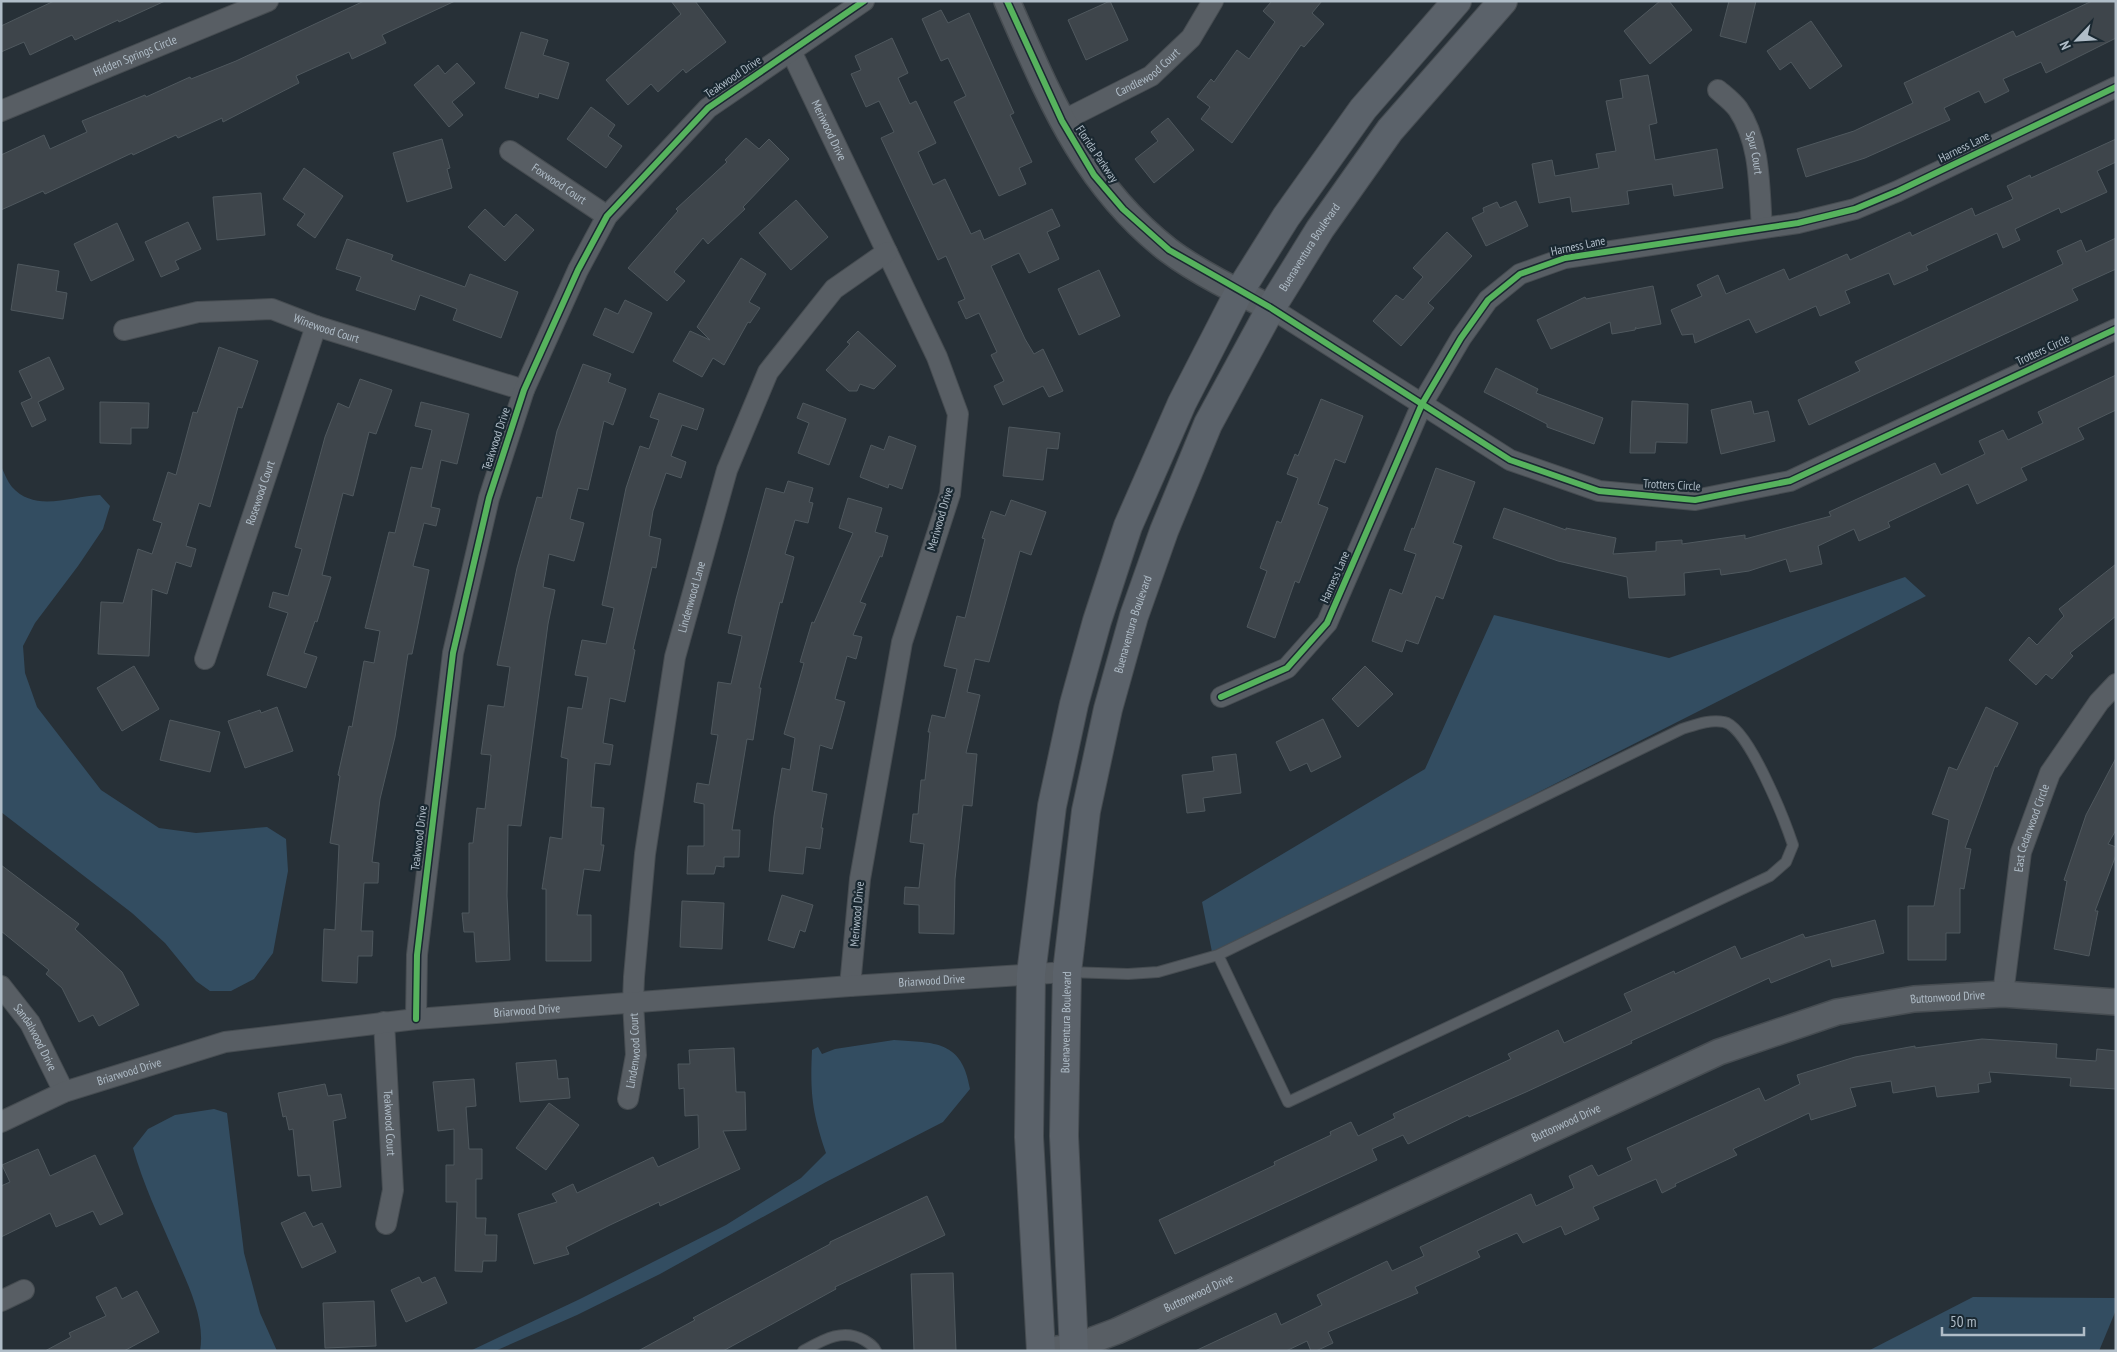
<svg xmlns="http://www.w3.org/2000/svg" width="2117" height="1352" viewBox="0 0 2117 1352" font-family="'PT Sans Narrow',sans-serif">
  <style>
    .water { fill: #334d61 }
    .building { fill: #3e454b; stroke: #4f585e }
    .lines { fill: none; stroke-linecap: round; stroke-linejoin: round }
    .service-casing { stroke: #464c51; stroke-width: 12 }
    .minor-casing { stroke: #464c51; stroke-width: 22 }
    .tertiary-casing { stroke: #464c51; stroke-width: 28 }
    .secondary-casing { stroke: #464c51; stroke-width: 30 }
    .service { stroke: #585e64; stroke-width: 10 }
    .minor { stroke: #585e64; stroke-width: 20 }
    .tertiary { stroke: #585e64; stroke-width: 25 }
    .secondary { stroke: #5b626a; stroke-width: 28 }
    .cycleway-casing { stroke: #1a2831; stroke-width: 9 }
    .cycleway { stroke: #56b35d; stroke-width: 6 }
    .labels { text-anchor: middle; stroke-width: 4.5; stroke-linejoin: round; paint-order: stroke }
    .street-label { font-size: 12px; fill: #b0bdc8; stroke: #1a2831 }
  </style>
  <rect width="100%" height="100%" fill="#273037"/>
  <g class="water">
    <path d="M1,466c3,6 6,15 11,21 23,26 59,9 88,8l10,11 -7,23 -25,37 -43,57 -12,23 2,27 12,34 64,83 58,38 37,5 71,-6 19,12 2,32 -15,82 -19,26 -23,12h-21l-14,-10 -31,-38 -33,-30 -131,-101z"/>
    <polygon points="1905,577 1926,596 1213,957 1202,902 1425,769 1494,615 1669,658"/>
    <path d="M894,1040c41,3 68,0 76,49l-27,33 -117,60 -166,92 -83,41 -82,36h-25l110,-52 146,-74 75,-47 25,-25c-14,-41 -16,-60 -14,-103l6,-3 4,7 13,-5z"/>
    <path d="M214,1109l13,4 17,140 16,60 17,38h-77c6,-33 -14,-70 -26,-99 -15,-35 -31,-68 -41,-104l15,-19 27,-14z"/>
    <polygon points="1973,1297 2116,1298 2116,1310 2099,1351 1868,1351"/>
  </g>
  <g class="building">
    <polygon points="54,1 165,1 119,22 118,20 75,40 72,35 30,55 24,42 1,52 1,26"/>
    <polygon points="364,1 455,1 382,35 386,43 352,59 349,52 296,76 299,83 223,122 222,118 178,138 176,135 133,155 132,153 45,194 43,191 1,210 1,155 44,135 50,149 87,132 82,121 145,95 146,97 190,77 191,79 236,61"/>
    <polygon points="671,1 695,1 726,42 686,73 683,69 658,92 651,84 628,105 606,80 681,14"/>
    <polygon points="1110,1 1128,40 1086,60 1068,20"/>
    <polygon points="1272,1 1322,1 1312,13 1324,24 1304,47 1301,45 1232,143 1201,119 1210,107 1197,97 1211,79 1214,82 1237,50 1249,59 1275,22 1263,11"/>
    <polygon points="1660,1 1669,1 1692,30 1650,64 1624,31"/>
    <polygon points="1729,1 1756,1 1746,43 1720,36"/>
    <polygon points="2092,1 2116,1 2116,38 2046,73 2041,62 2003,79 2009,91 1985,103 1979,91 1944,108 1950,120 1865,158 1806,177 1797,149 1854,131 1913,103 1904,83 2013,31 2016,37"/>
    <polygon points="941,10 948,23 969,13 1014,113 1010,115 1032,162 1019,168 1026,184 999,196 954,102 966,96 948,58 941,61 922,19"/>
    <polygon points="1811,21 1842,66 1810,89 1791,62 1780,70 1767,51"/>
    <polygon points="521,32 548,40 543,55 569,63 558,99 539,93 538,98 505,88"/>
    <polygon points="892,38 908,73 898,78 910,104 916,101 936,143 918,152 933,185 945,179 971,234 980,230 984,240 1052,209 1060,226 1047,232 1059,259 1029,273 1019,253 991,266 1025,339 1034,354 1043,349 1063,391 1049,397 1043,386 1003,405 994,386 1004,381 991,355 997,352 979,313 966,319 958,302 965,299 946,256 938,260 881,138 894,132 879,101 866,107 851,74 861,70 855,56"/>
    <polygon points="457,63 475,83 452,102 463,115 449,127 414,85 438,65 445,74"/>
    <polygon points="1648,75 1657,123 1649,125 1655,160 1717,149 1723,188 1674,196 1672,184 1627,191 1629,204 1572,212 1570,197 1539,203 1532,164 1552,160 1555,176 1599,168 1596,154 1616,151 1606,101 1623,98 1620,80"/>
    <polygon points="591,107 615,125 608,136 622,146 606,168 567,139"/>
    <polygon points="1168,118 1194,150 1154,183 1135,159 1158,141 1151,132"/>
    <polygon points="746,138 759,149 769,139 789,159 743,207 745,209 708,244 703,238 674,272 685,281 667,301 628,268 678,211 676,209 727,162 725,160"/>
    <polygon points="442,139 450,168 447,169 452,188 407,202 393,153"/>
    <polygon points="2116,139 2116,162 2097,171 2107,192 2061,213 2059,208 2015,229 2020,240 2003,248 1997,233 1926,266 1928,270 1894,285 1889,273 1845,291 1850,303 1820,316 1816,306 1756,333 1749,319 1695,343 1693,334 1682,335 1671,310 1702,296 1697,285 1718,275 1726,294 1784,269 1789,280 1847,254 1850,260 1910,232 1912,236 1972,208 1975,216 2013,199 2007,186 2030,175 2031,178"/>
    <polygon points="304,168 343,196 315,238 297,225 305,214 283,199"/>
    <polygon points="261,193 265,235 217,240 213,197"/>
    <polygon points="796,200 828,237 791,270 759,233"/>
    <polygon points="1516,201 1528,226 1486,246 1472,218 1484,212 1483,208 1497,202 1500,208"/>
    <polygon points="485,209 504,227 516,214 534,230 505,261 468,227"/>
    <polygon points="188,222 201,249 175,261 179,269 161,277 145,242"/>
    <polygon points="117,223 134,260 91,281 74,244"/>
    <polygon points="1447,232 1472,256 1428,303 1434,308 1401,346 1373,321 1396,295 1403,300 1423,277 1413,268"/>
    <polygon points="2116,238 2116,269 2072,289 2078,300 1809,425 1798,400 1860,371 1855,362 2063,264 2057,251 2081,240 2086,252"/>
    <polygon points="347,239 393,255 391,260 465,287 470,274 518,292 501,338 453,320 457,309 420,295 415,310 356,290 361,277 336,269"/>
    <polygon points="741,258 766,274 749,302 760,308 750,323 748,322 724,365 713,358 702,377 673,361 690,331 710,340 697,327"/>
    <polygon points="18,264 59,271 56,291 67,293 63,319 11,310"/>
    <polygon points="1099,270 1120,316 1079,335 1058,289"/>
    <polygon points="1653,286 1661,324 1635,329 1636,327 1635,330 1612,334 1610,322 1551,349 1537,320 1585,297 1586,299"/>
    <polygon points="625,300 652,313 633,353 593,335 605,308 618,314"/>
    <polygon points="858,331 896,366 874,389 860,384 857,391 849,391 826,370 850,344 847,342"/>
    <polygon points="219,347 258,361 242,408 238,407 210,507 199,503 186,546 196,549 191,567 176,562 167,594 152,589 149,656 98,654 101,602 123,603 138,549 152,554 162,523 153,520 168,472 176,475 193,412 197,413"/>
    <polygon points="49,357 64,389 38,402 46,420 32,427 21,403 32,398 19,371"/>
    <polygon points="583,364 611,374 608,382 626,389 613,425 604,421 588,490 578,488 570,519 584,523 574,561 549,554 543,587 555,590 548,624 521,826 508,825 507,896 510,960 476,962 474,932 464,932 462,913 469,913 469,843 473,843 477,808 485,809 491,755 481,754 488,705 504,707 510,667 497,665 517,568 537,497 542,498 557,431"/>
    <polygon points="1496,368 1538,389 1536,393 1603,418 1594,444 1547,427 1547,424 1484,392"/>
    <polygon points="2116,375 2116,410 2078,428 2084,439 2021,468 2027,480 1977,504 1968,484 1888,522 1890,527 1859,541 1854,529 1818,546 1822,564 1790,572 1786,559 1749,571 1721,575 1720,569 1684,573 1685,595 1629,598 1627,577 1558,561 1493,538 1504,508 1566,530 1566,528 1616,538 1613,554 1656,551 1656,542 1682,540 1682,544 1745,535 1745,539 1831,516 1829,512 1935,463 1941,475 1985,454 1979,441 2003,430 2008,440 2043,423 2038,412"/>
    <polygon points="360,379 392,390 376,434 369,432 353,496 343,493 322,575 331,577 317,622 315,621 304,653 317,657 306,688 267,675 288,613 269,607 273,592 288,596 302,549 295,547 325,437 338,403 349,408"/>
    <polygon points="659,393 704,409 697,430 682,425 671,456 686,462 681,478 666,473 653,511 649,536 661,539 656,568 652,567 633,649 635,650 625,702 610,698 603,743 613,745 610,765 595,763 591,807 604,808 601,845 604,845 600,871 584,869 577,915 591,915 591,961 546,961 546,889 542,889 550,837 562,839 568,759 561,757 568,707 582,709 588,677 575,675 582,640 606,644 614,608 602,605 626,488 640,446 649,449 659,420 650,417"/>
    <polygon points="1321,399 1363,416 1345,463 1335,459 1318,504 1328,508 1299,583 1295,581 1275,638 1247,627 1267,571 1260,568 1277,521 1281,523 1298,478 1287,474 1295,454 1298,456"/>
    <polygon points="1632,401 1688,404 1687,443 1656,442 1655,453 1630,453"/>
    <polygon points="1751,401 1754,414 1768,411 1775,441 1721,454 1711,410"/>
    <polygon points="100,402 149,403 148,428 131,428 131,444 100,443"/>
    <polygon points="421,402 469,414 457,464 441,460 431,507 440,509 436,526 424,523 413,566 429,570 412,654 408,654 395,737 380,799 372,862 379,863 378,883 364,883 361,931 373,931 372,956 358,956 357,983 322,981 324,929 335,930 339,845 330,843 340,776 338,775 349,726 352,727 364,661 374,663 380,631 365,628 389,532 395,533 411,467 422,469 432,430 415,426"/>
    <polygon points="803,403 846,419 829,465 798,453 809,423 797,418"/>
    <polygon points="1009,427 1060,433 1058,449 1047,448 1043,480 1003,476"/>
    <polygon points="889,436 916,446 902,489 889,484 888,488 860,477 871,445 884,450"/>
    <polygon points="1436,468 1475,482 1453,543 1462,546 1443,599 1436,596 1418,644 1406,640 1402,652 1372,641 1390,589 1402,594 1416,554 1404,550 1412,528 1414,529"/>
    <polygon points="788,481 813,488 809,502 813,503 808,523 795,520 785,554 794,557 782,603 780,602 759,688 761,688 753,740 747,739 732,830 740,830 739,857 724,857 724,867 716,866 714,874 687,874 688,846 704,846 704,804 694,802 697,783 709,785 718,735 711,734 718,682 731,684 742,636 728,633 736,599 766,488 784,493"/>
    <polygon points="848,498 882,508 875,532 888,536 882,557 880,556 860,602 866,604 853,635 862,637 856,659 847,656 835,699 845,702 832,749 820,745 812,791 827,794 821,828 823,828 820,849 806,847 803,874 769,871 774,816 782,768 790,770 795,738 784,734 804,663 800,662 812,622 814,623 853,533 839,528"/>
    <polygon points="1011,500 1046,512 1031,555 1020,551 989,662 975,659 967,692 980,695 966,753 977,754 972,806 963,805 955,879 954,934 919,933 919,905 904,904 905,887 919,888 924,844 910,842 913,814 918,814 921,780 925,780 930,732 928,732 932,715 945,718 957,669 944,666 957,616 965,618 985,539 982,538 991,511 1005,516"/>
    <polygon points="2116,564 2116,616 2070,653 2073,656 2052,679 2046,674 2036,685 2009,660 2029,637 2037,645 2064,616 2059,609"/>
    <polygon points="134,666 159,709 122,731 97,688"/>
    <polygon points="1365,666 1393,694 1358,727 1332,699"/>
    <polygon points="277,707 293,751 245,768 228,721 260,710 261,713"/>
    <polygon points="1986,707 2018,723 1997,767 1995,766 1965,848 1971,849 1964,889 1960,888 1960,933 1946,933 1946,960 1908,960 1908,906 1934,906 1949,820 1932,814 1949,767 1957,770"/>
    <polygon points="1323,719 1341,757 1311,772 1307,763 1290,771 1276,742"/>
    <polygon points="170,720 220,732 210,772 160,760"/>
    <polygon points="1236,754 1241,793 1203,798 1205,811 1187,813 1182,775 1214,771 1212,757"/>
    <polygon points="2116,758 2116,830 2108,844 2116,847 2116,855 2095,911 2098,911 2089,956 2054,949 2067,881 2064,880 2086,815"/>
    <polygon points="1,865 79,924 75,929 122,972 139,1005 99,1026 93,1015 79,1022 62,988 46,974 49,970 1,931"/>
    <polygon points="782,895 813,905 805,932 800,930 794,948 768,940"/>
    <polygon points="682,901 724,903 722,949 680,947"/>
    <polygon points="1875,920 1884,953 1832,967 1830,959 1771,983 1769,978 1631,1041 1632,1043 1526,1092 1469,1117 1468,1115 1408,1144 1403,1135 1372,1149 1377,1160 1175,1254 1159,1220 1275,1165 1274,1162 1331,1135 1330,1132 1351,1122 1358,1136 1395,1118 1393,1114 1511,1059 1508,1054 1558,1030 1564,1043 1632,1011 1624,994 1674,971 1675,974 1735,946 1741,959 1803,934 1805,938"/>
    <polygon points="1982,1039 2057,1044 2056,1058 2096,1061 2097,1049 2116,1051 2116,1089 2070,1086 2071,1078 1989,1072 1991,1082 1978,1084 1979,1092 1937,1097 1935,1086 1893,1093 1891,1081 1850,1088 1856,1106 1811,1120 1809,1113 1733,1149 1737,1155 1675,1184 1676,1186 1662,1193 1656,1179 1593,1207 1599,1219 1565,1235 1561,1226 1523,1243 1517,1233 1477,1251 1480,1257 1415,1287 1418,1293 1328,1332 1333,1343 1316,1351 1311,1351 1307,1341 1286,1351 1195,1351 1276,1313 1281,1325 1322,1305 1317,1295 1387,1261 1392,1271 1424,1256 1420,1247 1531,1194 1536,1206 1574,1188 1569,1176 1592,1165 1598,1176 1632,1160 1627,1148 1759,1088 1765,1101 1800,1084 1797,1075 1855,1057 1915,1046 1915,1048"/>
    <polygon points="734,1048 736,1092 745,1092 746,1130 723,1131 740,1169 660,1206 659,1202 610,1225 566,1247 569,1254 534,1264 518,1214 557,1202 552,1194 573,1184 577,1193 653,1157 658,1167 699,1148 698,1115 685,1116 684,1088 679,1089 678,1064 690,1064 689,1050"/>
    <polygon points="556,1060 558,1079 568,1078 570,1098 520,1102 516,1063"/>
    <polygon points="474,1079 476,1106 466,1107 469,1149 482,1149 482,1179 476,1179 476,1218 486,1218 485,1235 497,1235 496,1261 483,1261 482,1272 455,1271 457,1202 446,1202 446,1165 454,1165 454,1129 438,1131 433,1082"/>
    <polygon points="325,1084 328,1096 341,1094 346,1118 333,1121 341,1187 312,1191 310,1175 298,1176 293,1129 289,1130 286,1116 283,1117 278,1093"/>
    <polygon points="549,1103 579,1125 546,1170 516,1148"/>
    <polygon points="38,1149 50,1176 95,1155 123,1214 100,1225 93,1211 56,1227 50,1213 1,1237 1,1186 10,1182 2,1165"/>
    <polygon points="927,1196 945,1235 835,1287 836,1289 723,1351 638,1351 695,1320 693,1318 830,1244 830,1242"/>
    <polygon points="305,1212 313,1227 322,1223 336,1252 302,1268 281,1223"/>
    <polygon points="953,1273 956,1351 914,1351 911,1274"/>
    <polygon points="419,1277 422,1283 435,1277 447,1303 406,1322 391,1290"/>
    <polygon points="116,1287 122,1299 137,1291 159,1332 124,1351 45,1351 71,1337 69,1333 106,1316 96,1297"/>
    <polygon points="374,1301 376,1346 325,1348 323,1303"/>
  </g>
  <g class="lines">
    <g class="service-casing">
      <g id="service">
        <path d="M1068,972l60,2 30,-2 60,-17 464,-226c13,-4 28,-10 42,-7 24,4 61,99 69,123l-7,17 -16,14 -482,226 -70,-147"/>
        <path d="M803,1351c20,-11 39,-23 61,-11 5,3 10,6 12,11"/>
      </g>
    </g>
    <g class="minor-casing">
      <g id="minor">
        <path id="s1" d="M791,51l146,306 21,57 -8,80 -48,148 -42,237 -10,107"/>
        <path id="s2" d="M1718,90c7,6 15,12 20,19 23,34 21,79 24,119"/>
        <path id="s3" d="M1,111l267,-110"/>
        <path id="s4" d="M1062,121l89,-45 40,-38 22,-37"/>
        <path id="s5" d="M510,151l97,65"/>
        <polyline points="1271,308 1510,460 1599,491 1695,500 1790,481 2116,329"/>
        <path id="s6" d="M124,330l74,-18 74,-3 44,17 208,64"/>
        <path id="s7" d="M205,659l111,-333"/>
        <polyline points="1221,697 1287,668 1327,623 1422,404 1461,338 1488,300 1520,274 1565,258 1798,223 1855,209 1898,191 2116,87"/>
        <path id="s8" d="M1,986l29,37 34,69"/>
        <path id="s9" d="M2003,994l18,-142 29,-79 49,-71 17,-18"/>
        <polyline points="416,1019 417,955 453,653 489,498 524,390 578,270 607,216 708,108 864,1"/>
        <path id="s10" d="M384,1022l9,168 -7,34"/>
        <path id="s11" d="M628,1099l8,-44 -3,-53 1,-25 11,-123 30,-197 52,-187 41,-98 66,-83 53,-37"/>
        <path id="s12" d="M1,1122l63,-30 161,-50 191,-23 434,-33 217,-14"/>
        <polyline points="1,1301 24,1290"/>
      </g>
    </g>
    <g class="tertiary-casing">
      <g id="tertiary">
        <path d="M1007,1c42,95 76,183 161,249 29,22 70,42 103,58"/>
        <path id="s13" d="M1041,1351l33,-4 43,-16 602,-279 118,-40 77,-13 89,-5 113,8"/>
      </g>
    </g>
    <g class="secondary-casing">
      <g id="secondary">
        <polyline points="1041,1351 1029,1137 1031,974 1052,806 1074,704 1097,621 1128,526 1182,403 1239,292 1286,217 1363,109 1457,1"/>
        <path id="s14" d="M1074,1351l-10,-215 3,-164 19,-161 22,-102 26,-93 30,-85 44,-107 63,-116 49,-79 70,-99 113,-129"/>
      </g>
    </g>
    <use href="#service" class="service"/>
    <use href="#minor" class="minor"/>
    <use href="#tertiary" class="tertiary"/>
    <use href="#secondary" class="secondary"/>
    <g class="cycleway-casing">
      <g id="cycleway">
        <polyline points="1007,1 1062,121 1094,175 1123,209 1169,250 1271,308 1510,460 1599,491 1695,500 1790,481 2116,329"/>
        <polyline points="1221,697 1287,668 1327,623 1422,404 1461,338 1488,300 1520,274 1565,258 1798,223 1855,209 1898,191 2116,87"/>
        <polyline points="416,1019 417,955 453,653 489,498 524,390 578,270 607,216 708,108 864,1"/>
      </g>
    </g>
    <use href="#cycleway" class="cycleway"/>
  </g>
  <g class="labels">
    <g class="street-label">
      <text dy="4" stroke="none"><textPath href="#s3" startOffset="145">Hidden Springs Circle</textPath></text>
      <text dy="4" stroke="none"><textPath href="#s4" startOffset="99">Candlewood Court</textPath></text>
      <text transform="translate(733 77) rotate(-34)" y="4">Teakwood Drive</text>
      <text dy="4" stroke="none"><textPath href="#s1" startOffset="88">Meriwood Drive</textPath></text>
      <text transform="translate(1964 147) rotate(-26)" y="4">Harness Lane</text>
      <text transform="translate(1097 154) rotate(56)" y="4">Florida Parkway</text>
      <text dy="4" stroke="none"><textPath href="#s2" startOffset="75">Spur Court</textPath></text>
      <text dy="4" stroke="none"><textPath href="#s5" startOffset="59">Foxwood Court</textPath></text>
      <text transform="translate(1578 246) rotate(-12)" y="4">Harness Lane</text>
      <text dy="4" stroke="none"><textPath href="#s14" startOffset="1152">Buenaventura Boulevard</textPath></text>
      <text dy="4" stroke="none"><textPath href="#s6" startOffset="208">Winewood Court</textPath></text>
      <text transform="translate(2043 350) rotate(-25)" y="4">Trotters Circle</text>
      <text transform="translate(496 439) rotate(-72)" y="4">Teakwood Drive</text>
      <text transform="translate(1672 485) rotate(3)" y="4">Trotters Circle</text>
      <text dy="4" stroke="none"><textPath href="#s7" startOffset="175">Rosewood Court</textPath></text>
      <text transform="translate(940 519) rotate(-74)" y="4">Meriwood Drive</text>
      <text transform="translate(1335 577) rotate(-66)" y="4">Harness Lane</text>
      <text dy="4" stroke="none"><textPath href="#s11" startOffset="508">Lindenwood Lane</textPath></text>
      <text dy="4" stroke="none"><textPath href="#s14" startOffset="734">Buenaventura Boulevard</textPath></text>
      <text dy="4" stroke="none"><textPath href="#s9" startOffset="169">East Cedarwood Circle</textPath></text>
      <text transform="translate(419 838) rotate(-83)" y="4">Teakwood Drive</text>
      <text transform="translate(857 914) rotate(-85)" y="4">Meriwood Drive</text>
      <text dy="4" stroke="none"><textPath href="#s12" startOffset="948">Briarwood Drive</textPath></text>
      <text dy="4" stroke="none"><textPath href="#s13" startOffset="979">Buttonwood Drive</textPath></text>
      <text dy="4" stroke="none"><textPath href="#s12" startOffset="542">Briarwood Drive</textPath></text>
      <text dy="4" stroke="none"><textPath href="#s14" startOffset="329">Buenaventura Boulevard</textPath></text>
      <text dy="4" stroke="none"><textPath href="#s8" startOffset="62">Sandalwood Drive</textPath></text>
      <text dy="4" stroke="none"><textPath href="#s11" startOffset="49">Lindenwood Court</textPath></text>
      <text dy="4" stroke="none"><textPath href="#s12" startOffset="138">Briarwood Drive</textPath></text>
      <text dy="4" stroke="none"><textPath href="#s10" startOffset="101">Teakwood Court</textPath></text>
      <text dy="4" stroke="none"><textPath href="#s13" startOffset="574">Buttonwood Drive</textPath></text>
      <text dy="4" stroke="none"><textPath href="#s13" startOffset="169">Buttonwood Drive</textPath></text>
    </g>
  </g>
  <rect width="2117" height="1352" fill="none" stroke="#b0bdc8" stroke-width="5"/>
  <g transform="translate(2077 40) rotate(245)" stroke="#1a2831" stroke-width="4" paint-order="stroke">
  <path d="M0-4L9 19L0 12L-9 19Z" fill="#b0bdc8"/>
  <text y="-8" font-size="14" font-weight="bold" text-anchor="middle" fill="#b0bdc8">N</text>
  </g>
  <path d="M1942 1327v8h142v-8" fill="none" stroke="#b0bdc8" stroke-width="2.5"/>
  <text x="1950" y="1327" font-size="15" fill="#b0bdc8" stroke="#1a2831" stroke-width="4" paint-order="stroke">50 m</text>
</svg>
